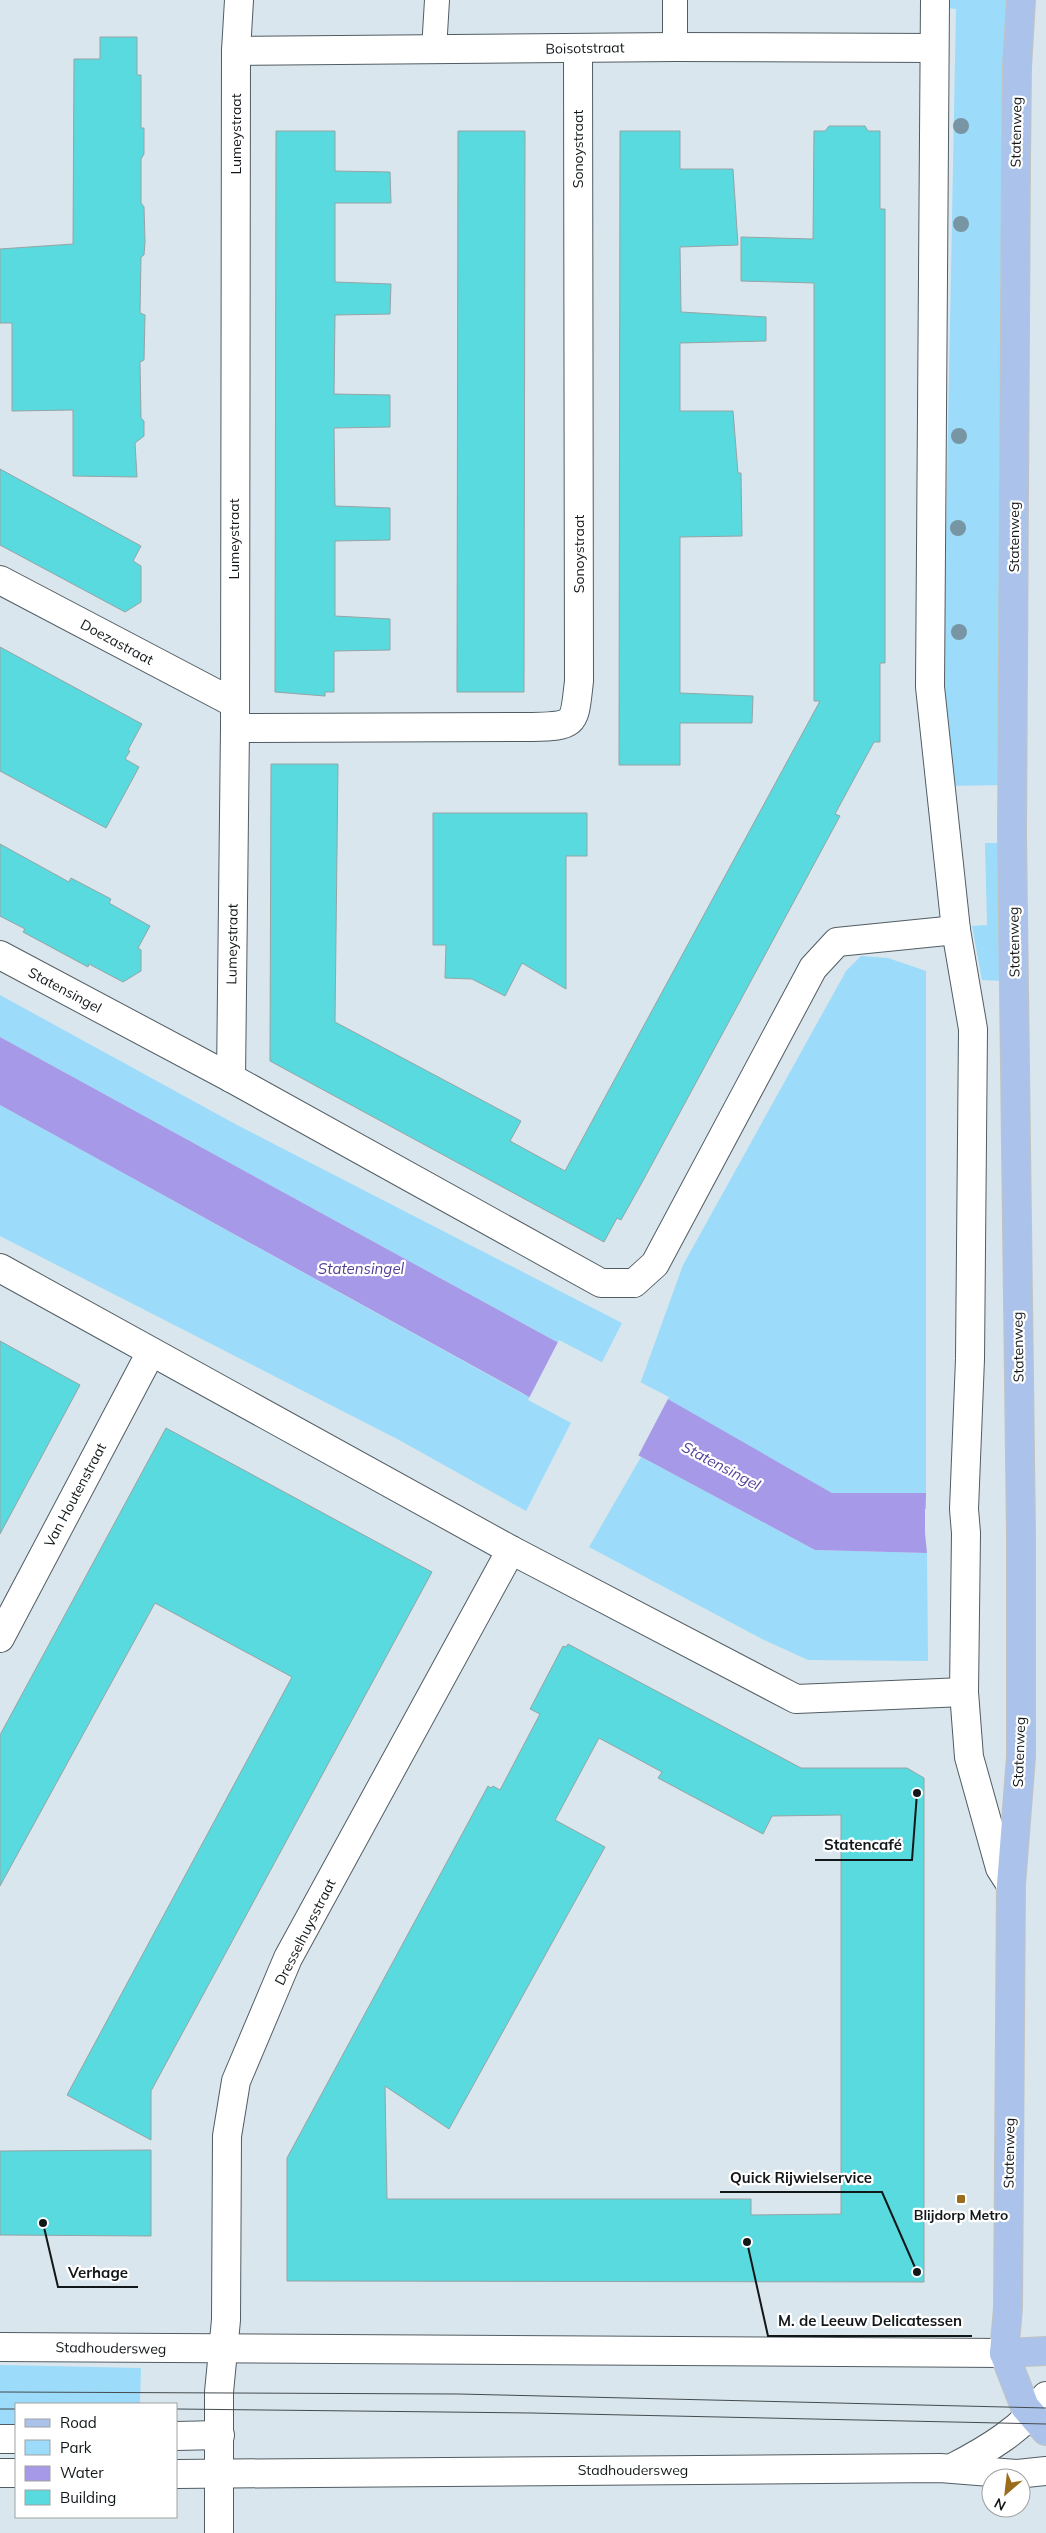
<svg xmlns="http://www.w3.org/2000/svg" width="1046" height="2533" viewBox="0 0 1046 2533" font-family="Mulish,sans-serif">
  <style>
    .green { fill: #9cdbf9 }
    .water { fill: #a699e8 }
    .pier { fill: #d9e6ed }
    .building { fill: #58dadf; stroke: #96a4a5; fill-rule: evenodd }
    .lines { fill: none; stroke-linecap: round; stroke-linejoin: round }
    .lane-casing { stroke: #525d63; stroke-width: 26 }
    .street-casing { stroke: #525d63; stroke-width: 30 }
    .secondary-casing { stroke: #525d63; stroke-width: 30 }
    .primary-casing { stroke: #c1c3c3; stroke-width: 30 }
    .lane { stroke: #fff; stroke-width: 24 }
    .street { stroke: #fff; stroke-width: 28 }
    .secondary { stroke: #fff; stroke-width: 28 }
    .primary { stroke: #abc3eb; stroke-width: 28 }
    .tram { stroke: #444b4f; stroke-width: 1 }
    .tree { fill: #7795a2 }
    .poi-dot { fill: #9a6c1c; stroke: #fff; stroke-width: 2 }
    .labels { text-anchor: middle; stroke-width: 4.5; stroke-linejoin: round; paint-order: stroke }
    .street-label { font-size: 14px; fill: #121719; stroke: #fff }
    .poi-label { font-size: 14px; font-weight: bold; fill: #121719; stroke: #fff }
    .water-label { font-size: 15px; font-style: italic; fill: #553e99; stroke: #fff }
    .leader { fill: none; stroke: #121719; stroke-width: 2 }
    .callout-dot { fill: #121719; stroke: #fff; stroke-width: 2 }
    .callout-label { font-size: 15px; text-anchor: middle; font-weight: bold; fill: #121719; stroke: #fff; stroke-width: 4.5; stroke-linejoin: round; paint-order: stroke }
  </style>
  <rect width="100%" height="100%" fill="#d9e6ed"/>
  <g class="green">
    <polygon points="941,0 1008,0 1005,785 947,786 943,691 956,9 940,7"/>
    <polygon points="985,843 1003,843 1003,981 982,980 972,926 987,925"/>
    <polygon points="861,956 888,958 926,971 926,1493 832,1493 640,1384 683,1265 846,971"/>
    <polygon points="0,995 237,1125 622,1323 526,1511 401,1441 0,1236 0,1105 523,1394 555,1341 0,1037"/>
    <polygon points="641,1457 815,1550 927,1553 928,1661 808,1660 762,1639 589,1547"/>
    <polygon points="0,2365 141,2368 140,2404 16,2404 16,2432 0,2432"/>
  </g>
  <polygon class="water" points="0,1037 555,1341 666,1398 832,1493 926,1493 925,1533 927,1553 815,1550 524,1394 0,1105"/>
  <g class="pier">
    <polygon points="559,1340 669,1397 637,1458 528,1400"/>
    <rect x="925" y="1509" width="121" height="24"/>
  </g>
  <g class="building">
    <polygon points="100,37 137,37 137,75 141,75 141,128 144,128 144,154 141,159 141,203 144,207 145,242 144,255 141,257 140,313 145,315 144,360 140,362 141,418 144,421 144,436 135,443 137,477 73,476 73,410 12,411 12,323 0,323 0,249 73,244 74,59 100,59"/>
    <polygon points="829,126 865,126 868,131 880,131 880,209 885,209 885,663 880,663 880,742 874,742 835,814 840,816 645,1177 621,1220 617,1218 604,1242 270,1061 271,764 338,764 335,1022 521,1121 510,1141 565,1171 820,701 814,701 814,283 741,281 741,237 813,239 814,131 825,131"/>
    <polygon points="276,131 335,131 335,171 390,172 391,203 335,203 335,282 391,284 390,314 335,315 334,394 390,395 390,427 334,428 335,506 390,508 390,540 335,541 335,616 390,619 390,650 334,651 334,692 325,692 325,696 275,692"/>
    <polygon points="458,131 525,131 524,692 457,692"/>
    <polygon points="620,131 680,131 680,169 733,169 738,245 680,247 681,312 766,317 766,341 680,343 680,411 733,411 738,473 741,473 742,536 680,537 680,693 753,696 752,723 680,723 680,765 619,765"/>
    <polygon points="0,469 141,546 133,561 141,566 141,602 125,612 0,545"/>
    <polygon points="0,647 142,724 128,750 130,751 125,759 139,767 106,828 0,771"/>
    <polygon points="433,813 587,813 587,856 566,856 566,989 522,963 505,996 472,979 445,978 446,945 433,945"/>
    <polygon points="0,844 69,882 71,878 111,899 109,903 150,926 138,948 141,950 141,971 123,982 89,964 88,967 23,932 25,929 0,916"/>
    <polygon points="0,1341 80,1385 0,1534"/>
    <polygon points="166,1428 432,1572 151,2091 151,2140 67,2095 292,1677 155,1603 0,1886 0,1735"/>
    <path d="M568,1644l233,124h106l17,10v504l-637,-1v-123l201,-372 3,2 2,-2 7,4 40,-76 -10,-5 33,-63 3,1zM599,1738l63,34 -4,6 105,56 9,-18 69,-1v399l-90,1v-16h-364l-2,-113 64,43 156,-282 -50,-27z"/>
    <polygon points="151,2150 151,2236 0,2235 0,2151"/>
  </g>
  <g class="lines">
    <g class="lane-casing">
      <g id="lane">
        <polyline points="675,47 675,0"/>
        <polyline points="434,50 437,0"/>
      </g>
    </g>
    <g class="street-casing">
      <g id="street">
        <polyline points="935,0 930,687 956,930 973,1029 970,1359 964,1509 966,1533 964,1692 969,1757 1000,1868 1011,1885"/>
        <polyline points="236,51 675,47 934,48"/>
        <polyline points="0,580 234,703"/>
        <path d="M235,728l297,-1c45,-1 42,-3 47,-46l-1,-632"/>
        <polyline points="0,955 231,1078 601,1283 634,1283 655,1264 813,968 837,942 956,930"/>
        <polyline points="231,1078 235,728 236,51 239,0"/>
        <polyline points="0,1268 511,1550 796,1699 964,1692"/>
        <polyline points="0,1638 151,1352"/>
        <polyline points="219,2533 219,2392 226,2320 227,2136 236,2081 288,1958 511,1550"/>
      </g>
    </g>
    <g class="secondary-casing">
      <g id="secondary">
        <polyline points="0,2347 1004,2353"/>
        <polyline points="176,2436 220,2435"/>
        <polyline points="0,2439 16,2439"/>
        <path d="M952,2468c35,-18 72,-40 94,-72"/>
        <polyline points="0,2473 16,2473"/>
        <polyline points="176,2474 940,2468 1016,2474 1046,2471"/>
      </g>
    </g>
    <g class="primary-casing">
      <g id="primary">
        <polyline points="1021,0 1017,67 1016,160 1012,834 1021,1533 1021,1757 1011,1885 1008,2308 1004,2353 1025,2407 1046,2431"/>
        <polyline points="1004,2353 1046,2351"/>
      </g>
    </g>
    <use href="#lane" class="lane"/>
    <use href="#street" class="street"/>
    <use href="#secondary" class="secondary"/>
    <use href="#primary" class="primary"/>
    <g class="tram">
      <polyline points="0,2392 459,2394 1046,2408"/>
      <polyline points="0,2409 16,2409"/>
      <polyline points="176,2409 532,2413 1046,2424"/>
    </g>
  </g>
  <g class="tree">
    <circle cx="961" cy="126" r="8"/>
    <circle cx="961" cy="224" r="8"/>
    <circle cx="959" cy="436" r="8"/>
    <circle cx="958" cy="528" r="8"/>
    <circle cx="959" cy="632" r="8"/>
  </g>
  <rect class="poi-dot" x="956" y="2194" width="10" height="10" rx="2.5"/>
  <g class="labels">
    <g class="street-label">
      <text transform="translate(585 48) rotate(-1)" y="5">Boisotstraat</text>
      <text transform="translate(1016 132) rotate(-89)" y="5">Statenweg</text>
      <text transform="translate(236 134) rotate(-90)" y="5">Lumeystraat</text>
      <text transform="translate(578 149) rotate(-90)" y="5">Sonoystraat</text>
      <text transform="translate(1014 537) rotate(-90)" y="5">Statenweg</text>
      <text transform="translate(234 539) rotate(-90)" y="5">Lumeystraat</text>
      <text transform="translate(579 554) rotate(-90)" y="5">Sonoystraat</text>
      <text transform="translate(117 642) rotate(28)" y="5">Doezastraat</text>
      <text transform="translate(1014 942) rotate(-91)" y="5">Statenweg</text>
      <text transform="translate(232 944) rotate(-89)" y="5">Lumeystraat</text>
      <text transform="translate(65 990) rotate(28)" y="5">Statensingel</text>
      <text transform="translate(1018 1347) rotate(-91)" y="5">Statenweg</text>
      <text transform="translate(75 1495) rotate(-62)" y="5">Van Houtenstraat</text>
      <text transform="translate(1019 1752) rotate(-88)" y="5">Statenweg</text>
      <text transform="translate(305 1932) rotate(-63)" y="5">Dresselhuysstraat</text>
      <text transform="translate(1009 2153) rotate(-89)" y="5">Statenweg</text>
      <text transform="translate(111 2348) rotate(1)" y="5">Stadhoudersweg</text>
      <text x="633" y="2475">Stadhoudersweg</text>
    </g>
    <g class="poi-label">
      <text x="961" y="2220">Blijdorp Metro</text>
    </g>
    <g class="water-label">
      <text x="361" y="1274">Statensingel</text>
      <text transform="translate(721 1466) rotate(28)" y="5">Statensingel</text>
    </g>
  </g>
  <path class="leader" d="M917 1793L912 1860H815M917 2272L882 2192H720M43 2223L58 2287H138M747 2242L768 2336H972"/>
  <g class="callout-dot">
    <circle cx="917" cy="1793" r="5"/>
    <circle cx="917" cy="2272" r="5"/>
    <circle cx="43" cy="2223" r="5"/>
    <circle cx="747" cy="2242" r="5"/>
  </g>
  <g class="callout-label">
    <text x="863" y="1850">Statencafé</text>
    <text x="801" y="2183">Quick Rijwielservice</text>
    <text x="98" y="2278">Verhage</text>
    <text x="870" y="2326">M. de Leeuw Delicatessen</text>
  </g>
  <rect x="15" y="2403" width="162" height="115" fill="#ffffff" stroke="#a0a2a3"/>
  <rect x="25" y="2419" width="25" height="8" fill="#abc3eb" stroke="#a0a2a3"/>
  <text x="60" y="2428" font-size="15" fill="#121719">Road</text>
  <rect x="25" y="2440" width="25" height="15" fill="#9cdbf9" stroke="#a0a2a3"/>
  <text x="60" y="2453" font-size="15" fill="#121719">Park</text>
  <rect x="25" y="2466" width="25" height="15" fill="#a699e8" stroke="#a0a2a3"/>
  <text x="60" y="2478" font-size="15" fill="#121719">Water</text>
  <rect x="25" y="2490" width="25" height="15" fill="#58dadf" stroke="#a0a2a3"/>
  <text x="60" y="2503" font-size="15" fill="#121719">Building</text>
  <g transform="translate(1006 2493) rotate(208)"><circle r="24" fill="#ffffff" stroke="#a0a2a3"/>
  <path d="M0-4L9 19L0 12L-9 19Z" fill="#9a6c1c"/>
  <text y="-8" font-size="14" font-weight="bold" text-anchor="middle" fill="#121719">N</text>
  </g>
</svg>
